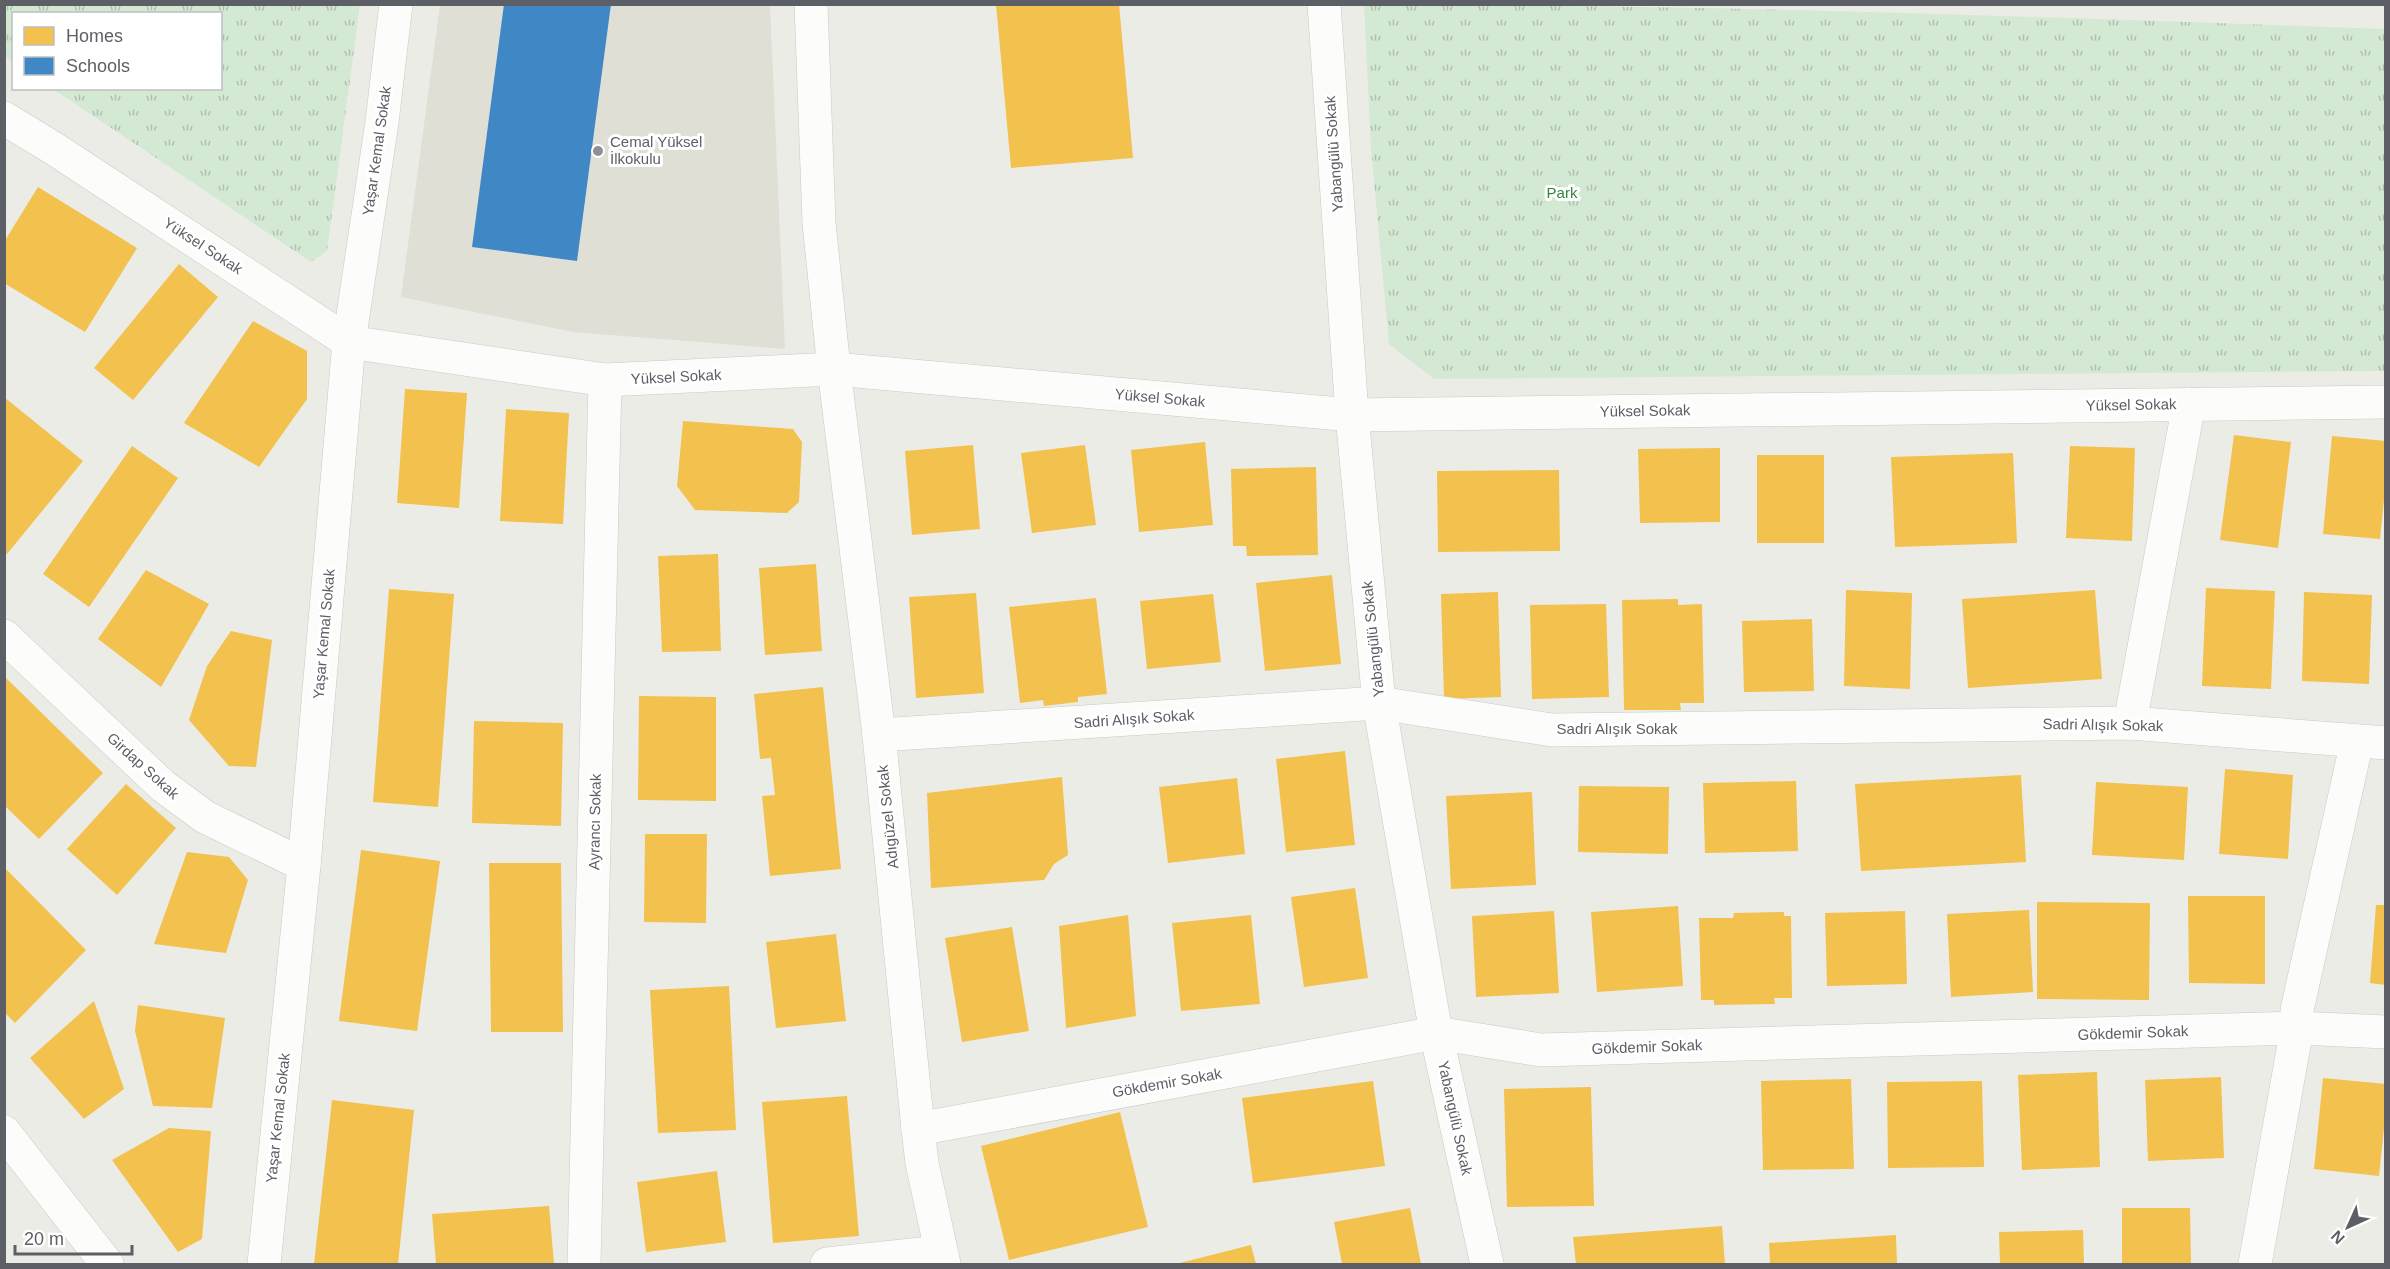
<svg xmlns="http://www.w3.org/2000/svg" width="2390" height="1269" viewBox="0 0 2390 1269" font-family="Helvetica,sans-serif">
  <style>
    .education { fill: #e0dfd6 }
    .park { fill: url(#park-tufts) }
    .homes { fill: #f2c14e }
    .schools { fill: #3f88c5 }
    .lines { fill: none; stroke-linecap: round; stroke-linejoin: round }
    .minor-casing { stroke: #c8c9c7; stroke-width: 34 }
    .tertiary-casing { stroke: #c8c9c7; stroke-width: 34 }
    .minor { stroke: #fcfcfb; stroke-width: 33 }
    .tertiary { stroke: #fcfcfb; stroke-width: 33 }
    .poi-dot { fill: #8e9092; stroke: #fff; stroke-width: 2 }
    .labels { text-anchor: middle; stroke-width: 6; stroke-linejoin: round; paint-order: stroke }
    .poi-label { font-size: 15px; fill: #5c5f65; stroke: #fff; text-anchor: start }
    .street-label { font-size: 15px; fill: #5c5f65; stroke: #fff }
    .park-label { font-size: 15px; fill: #33863d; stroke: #fff }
  </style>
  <defs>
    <pattern id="park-tufts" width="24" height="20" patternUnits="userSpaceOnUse" patternTransform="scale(1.5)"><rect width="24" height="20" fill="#d4e9d3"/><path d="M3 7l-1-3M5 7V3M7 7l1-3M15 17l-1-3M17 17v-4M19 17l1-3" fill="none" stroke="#afc0af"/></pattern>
  </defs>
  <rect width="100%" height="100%" fill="#ecece7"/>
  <polygon class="education" points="440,5 770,5 785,349 573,332 401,297"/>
  <g class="park">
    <polygon points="4,5 360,5 327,251 311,262 53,89 220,88 220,14 14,14 13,62 5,56"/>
    <path d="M1364,5c340,-1 681,12 1021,24v342l-951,8 -45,-35 -18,-195z"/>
  </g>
  <g class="homes">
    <polygon points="996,4 1119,4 1133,158 1011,168"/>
    <polygon points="38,187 137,248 85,332 4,283 4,242"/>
    <polygon points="179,264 218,297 133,400 94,368"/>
    <polygon points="253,321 307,351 307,399 259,467 184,423"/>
    <polygon points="405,389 467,393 459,508 397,503"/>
    <polygon points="4,397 83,461 7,554 4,552"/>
    <polygon points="506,409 569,413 563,524 500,521"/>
    <polygon points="683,421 793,429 802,442 799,502 787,513 695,510 677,486"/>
    <polygon points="2234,435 2291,442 2278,548 2220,540"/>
    <polygon points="2332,436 2386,441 2386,480 2380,539 2323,534"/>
    <polygon points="1205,442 1213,525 1139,532 1131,450"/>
    <polygon points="973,445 980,529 912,535 905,451"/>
    <polygon points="1085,445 1096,525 1032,533 1021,453"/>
    <polygon points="132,446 178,478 89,607 43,574"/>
    <polygon points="2070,446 2135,448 2132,541 2066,538"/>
    <polygon points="1720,448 1720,522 1640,523 1638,449"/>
    <polygon points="2013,453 2017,543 1895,547 1891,457"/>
    <rect x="1757" y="455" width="67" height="88"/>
    <polygon points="1316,467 1318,555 1247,556 1246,546 1233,546 1231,469"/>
    <polygon points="1559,470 1560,551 1438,552 1437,471"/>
    <polygon points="718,554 721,651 662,652 658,556"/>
    <polygon points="816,564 822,651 765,655 759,568"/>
    <polygon points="146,570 209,604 161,687 98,639"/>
    <polygon points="1332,575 1341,664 1265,671 1256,583"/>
    <polygon points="2206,588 2275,591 2271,689 2202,686"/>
    <polygon points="389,589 454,594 438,807 373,802"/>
    <polygon points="1846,590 1912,593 1910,689 1844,686"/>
    <polygon points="2095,590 2102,679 1968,688 1962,599"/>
    <polygon points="1498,592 1501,697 1444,699 1441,594"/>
    <polygon points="2304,592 2372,595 2369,684 2302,681"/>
    <polygon points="976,593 984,693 916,698 909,597"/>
    <polygon points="1213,594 1221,662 1147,669 1140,601"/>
    <polygon points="1096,598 1107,694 1078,697 1078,702 1044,706 1043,700 1020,703 1009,607"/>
    <polygon points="1678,599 1678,605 1702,604 1704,703 1680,703 1681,710 1624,710 1622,600"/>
    <polygon points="1606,604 1609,697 1532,699 1530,605"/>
    <polygon points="1812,619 1814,691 1744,692 1742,621"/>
    <polygon points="231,631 272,640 256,767 229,766 189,720 207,666"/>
    <polygon points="4,676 103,773 39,839 4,805"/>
    <polygon points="823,687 841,869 770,876 762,796 775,795 771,758 760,759 754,694"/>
    <polygon points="639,696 716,697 716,801 638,800"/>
    <polygon points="474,721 563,723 561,826 472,823"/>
    <polygon points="1345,751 1355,845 1286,852 1276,759"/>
    <polygon points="2225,769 2293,775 2288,859 2219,854"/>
    <polygon points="2021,775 2026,862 1861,871 1855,784"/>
    <polygon points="1062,777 1068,855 1054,864 1044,880 931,888 927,793"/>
    <polygon points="1237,778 1245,854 1168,863 1159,787"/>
    <polygon points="1796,781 1798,851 1705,853 1703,783"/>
    <polygon points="2096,782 2188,787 2184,860 2092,855"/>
    <polygon points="126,784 176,828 117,895 67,849"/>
    <polygon points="1579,786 1669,787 1668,854 1578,852"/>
    <polygon points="1532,792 1536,885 1451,889 1446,796"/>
    <polygon points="645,834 707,834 706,923 644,922"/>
    <polygon points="361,850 440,861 417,1031 339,1021"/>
    <polygon points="187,852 229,857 248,880 226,953 154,944"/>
    <polygon points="489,863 561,863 563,1032 491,1032"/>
    <polygon points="4,867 86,950 15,1023 4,1012"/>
    <polygon points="1355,888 1368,978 1304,987 1291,897"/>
    <polygon points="2188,896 2265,896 2265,984 2189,983"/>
    <polygon points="2037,902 2150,903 2149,1000 2037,999"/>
    <polygon points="2376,905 2386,905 2386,985 2370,983"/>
    <polygon points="1678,906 1683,986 1597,992 1591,912"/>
    <polygon points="2029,910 2033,992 1951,997 1947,914"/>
    <polygon points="1554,911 1559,993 1476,997 1472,916"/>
    <polygon points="1905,911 1907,984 1827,986 1825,913"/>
    <polygon points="1784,912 1784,916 1791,916 1792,998 1774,998 1775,1004 1714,1005 1714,1000 1701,1000 1699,918 1733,918 1734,913"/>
    <polygon points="1128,915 1136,1016 1066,1028 1059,926"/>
    <polygon points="1251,915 1260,1004 1181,1011 1172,923"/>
    <polygon points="1012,927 1029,1031 962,1042 945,938"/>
    <polygon points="836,934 846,1021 776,1028 766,942"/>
    <polygon points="729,986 736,1130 658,1133 650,990"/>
    <polygon points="94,1001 124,1089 84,1119 30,1058"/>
    <polygon points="138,1005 225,1018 212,1108 153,1106 135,1031"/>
    <polygon points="2097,1072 2100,1167 2022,1170 2018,1075"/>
    <polygon points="2221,1077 2224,1158 2148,1161 2145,1080"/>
    <polygon points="2323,1078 2386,1084 2386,1109 2379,1176 2314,1169"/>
    <polygon points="1851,1079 1854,1169 1763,1170 1761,1081"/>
    <polygon points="1373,1081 1385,1166 1253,1183 1242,1098"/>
    <polygon points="1982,1081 1984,1167 1888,1168 1887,1082"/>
    <polygon points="1591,1087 1594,1206 1507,1207 1504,1089"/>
    <polygon points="847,1096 859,1236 773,1243 762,1102"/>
    <polygon points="332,1100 414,1110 398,1264 314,1264"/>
    <polygon points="1120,1112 1148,1227 1009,1260 981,1146"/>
    <polygon points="169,1128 211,1131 202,1239 178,1252 112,1160"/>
    <polygon points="717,1171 726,1242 646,1252 637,1182"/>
    <polygon points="549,1206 554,1264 436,1264 432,1214"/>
    <polygon points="1410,1208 1421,1264 1342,1264 1334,1222"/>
    <polygon points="2122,1208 2190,1208 2191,1264 2122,1264"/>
    <polygon points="1722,1226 1725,1264 1576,1264 1573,1237"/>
    <polygon points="2083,1230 2084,1264 2000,1264 1999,1232"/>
    <polygon points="1896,1235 1897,1264 1770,1264 1769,1243"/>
    <polygon points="1251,1245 1256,1264 1176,1264"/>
  </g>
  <polygon class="schools" points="504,4 611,4 577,261 472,247"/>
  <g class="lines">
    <g class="minor-casing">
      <g id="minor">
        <polyline points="811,4 819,223 834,369 879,735 918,1129 922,1163 944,1264"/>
        <polyline points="1324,4 1352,415 1379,703 1436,1033 1487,1264"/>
        <polyline points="4,118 53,148 349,342 605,380 834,369 1352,415 2386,402"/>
        <polyline points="4,636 163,786 205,817 304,865"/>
        <polyline points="2130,723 2189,404"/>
        <polyline points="879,735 1379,703 1552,730 2130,723 2386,743"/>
        <polyline points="918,1129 1436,1033 1541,1050 2297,1028 2386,1032"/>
        <polyline points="264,1264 304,865 349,342 382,122 396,4"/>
        <polyline points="584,1264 605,380"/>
        <polyline points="827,1264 941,1252"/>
        <polyline points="2255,1264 2297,1028 2297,1010 2357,741"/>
      </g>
    </g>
    <g class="tertiary-casing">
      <polyline id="tertiary" points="4,1132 107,1264"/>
    </g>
    <use href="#minor" class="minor"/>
    <use href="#tertiary" class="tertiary"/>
  </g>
  <circle class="poi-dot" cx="598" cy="151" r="6"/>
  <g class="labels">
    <g class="poi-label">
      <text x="610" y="147">Cemal Yüksel<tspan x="610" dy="17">İlkokulu</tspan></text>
    </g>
    <g class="street-label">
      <text transform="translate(377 151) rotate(-82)" y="5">Yaşar Kemal Sokak</text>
      <text transform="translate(1334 154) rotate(-94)" y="5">Yabangülü Sokak</text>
      <text transform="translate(203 246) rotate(33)" y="5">Yüksel Sokak</text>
      <text transform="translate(676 377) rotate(-3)" y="5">Yüksel Sokak</text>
      <text transform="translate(1160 398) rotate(5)" y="5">Yüksel Sokak</text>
      <text transform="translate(2131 405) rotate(-1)" y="5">Yüksel Sokak</text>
      <text transform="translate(1645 411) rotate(-1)" y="5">Yüksel Sokak</text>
      <text transform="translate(324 634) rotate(-85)" y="5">Yaşar Kemal Sokak</text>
      <text transform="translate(1373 639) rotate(-96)" y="5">Yabangülü Sokak</text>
      <text transform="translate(1134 719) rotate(-4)" y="5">Sadri Alışık Sokak</text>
      <text transform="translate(2103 725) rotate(1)" y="5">Sadri Alışık Sokak</text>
      <text x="1617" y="734">Sadri Alışık Sokak</text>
      <text transform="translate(143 766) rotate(42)" y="5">Girdap Sokak</text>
      <text transform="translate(888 817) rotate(-96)" y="5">Adıgüzel Sokak</text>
      <text transform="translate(595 822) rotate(-89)" y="5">Ayrancı Sokak</text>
      <text transform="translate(2133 1033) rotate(-2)" y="5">Gökdemir Sokak</text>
      <text transform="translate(1647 1047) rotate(-2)" y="5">Gökdemir Sokak</text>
      <text transform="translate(1167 1083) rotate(-10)" y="5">Gökdemir Sokak</text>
      <text transform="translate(278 1118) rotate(-84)" y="5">Yaşar Kemal Sokak</text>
      <text transform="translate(1455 1118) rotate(78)" y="5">Yabangülü Sokak</text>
    </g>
    <g class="park-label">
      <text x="1562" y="198">Park</text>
    </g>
  </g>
  <rect width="2390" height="1269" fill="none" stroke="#5c5f65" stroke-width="12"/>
  <rect x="12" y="12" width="210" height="78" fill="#ffffff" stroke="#bebfc1" stroke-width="1.5"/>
  <rect x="24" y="27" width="30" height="18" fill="#f2c14e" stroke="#bebfc1" stroke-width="1.5"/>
  <text x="66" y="42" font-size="18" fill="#5c5f65">Homes</text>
  <rect x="24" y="57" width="30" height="18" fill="#3f88c5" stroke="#bebfc1" stroke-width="1.5"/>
  <text x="66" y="72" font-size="18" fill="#5c5f65">Schools</text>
  <g transform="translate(2348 1227) rotate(225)" stroke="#ffffff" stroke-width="4.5" paint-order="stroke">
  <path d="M0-4.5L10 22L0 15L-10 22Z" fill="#5c5f65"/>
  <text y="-9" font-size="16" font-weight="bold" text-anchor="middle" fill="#5c5f65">N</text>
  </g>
  <path d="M15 1245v9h117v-9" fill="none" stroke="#5c5f65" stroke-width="3"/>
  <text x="24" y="1245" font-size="18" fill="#5c5f65" stroke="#ffffff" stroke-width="4.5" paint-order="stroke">20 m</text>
</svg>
